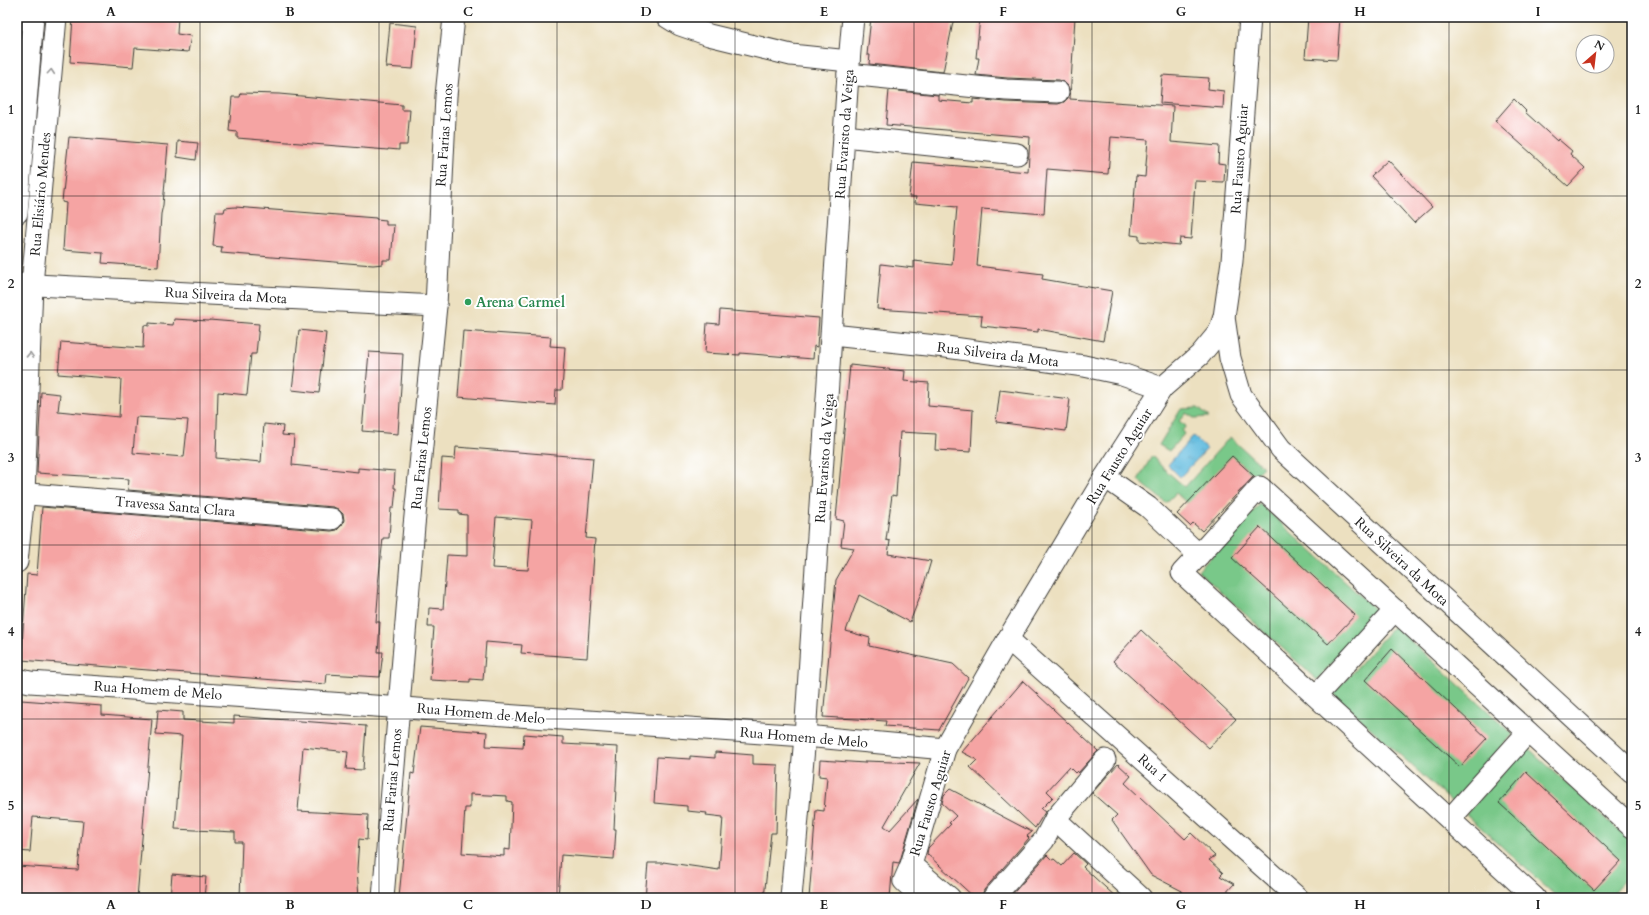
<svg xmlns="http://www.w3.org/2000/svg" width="1649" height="915" viewBox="0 0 1649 915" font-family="Cardo,serif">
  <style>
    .grass { fill: #79c889; stroke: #4a7252 }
    .water { fill: url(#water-ripples); stroke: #3e6c7e }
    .building { fill: #f5a4a3; fill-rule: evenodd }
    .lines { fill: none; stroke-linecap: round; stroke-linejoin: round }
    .street-casing { stroke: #3b3935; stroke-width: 23 }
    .street { stroke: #fff; stroke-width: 21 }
    .oneway { stroke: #999 }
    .grid { fill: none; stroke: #1c1c1c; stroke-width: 1; stroke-opacity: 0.55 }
    .leisure-dot { fill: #2e9e5b; stroke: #fff; stroke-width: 1.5 }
    .labels { text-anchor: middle; stroke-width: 4; stroke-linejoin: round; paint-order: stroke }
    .street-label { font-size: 14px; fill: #1c1c1c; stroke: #fff }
    .leisure-label { font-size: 14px; font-weight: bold; fill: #27864d; stroke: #fff; text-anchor: start }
    .neatline { fill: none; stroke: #1c1c1c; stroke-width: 1.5 }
    .grid-label { font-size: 13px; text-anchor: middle; font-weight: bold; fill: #1c1c1c }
  </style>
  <defs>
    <pattern id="water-ripples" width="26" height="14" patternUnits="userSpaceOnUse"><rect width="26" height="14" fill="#61bbdf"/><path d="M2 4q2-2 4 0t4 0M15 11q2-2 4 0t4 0" fill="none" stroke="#54a0bf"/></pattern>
  </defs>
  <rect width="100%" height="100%" fill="#fff"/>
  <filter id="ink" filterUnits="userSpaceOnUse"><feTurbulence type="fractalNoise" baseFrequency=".025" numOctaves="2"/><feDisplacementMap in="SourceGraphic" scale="8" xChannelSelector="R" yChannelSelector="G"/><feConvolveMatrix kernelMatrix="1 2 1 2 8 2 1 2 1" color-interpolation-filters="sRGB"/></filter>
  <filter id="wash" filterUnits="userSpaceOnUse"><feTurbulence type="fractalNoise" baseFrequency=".012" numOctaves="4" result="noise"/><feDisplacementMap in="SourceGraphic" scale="16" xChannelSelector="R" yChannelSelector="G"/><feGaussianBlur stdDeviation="0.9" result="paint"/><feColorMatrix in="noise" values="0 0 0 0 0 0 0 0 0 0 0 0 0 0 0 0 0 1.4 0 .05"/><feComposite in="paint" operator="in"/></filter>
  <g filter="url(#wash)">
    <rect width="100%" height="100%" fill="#ece0c0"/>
    <g class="grass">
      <polygon points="1198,408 1209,417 1194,418 1186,413 1179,421 1186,426 1182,431 1184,434 1169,451 1159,445 1181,409"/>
      <polygon points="1230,437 1263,467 1254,476 1232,456 1210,480 1195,505 1213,521 1210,524 1176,493 1166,503 1138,480 1152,456 1163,468 1185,487"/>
      <polygon points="1260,504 1378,612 1317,680 1198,571"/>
      <polygon points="1394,626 1513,734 1452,802 1333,694"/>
      <polygon points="1526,746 1632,842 1632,871 1608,898 1558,898 1466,814"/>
    </g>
    <polygon class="water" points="1193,436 1207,449 1180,477 1168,465"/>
    <g id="blocks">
      <g class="building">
        <polygon points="73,17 178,17 177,34 191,36 188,52 135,48 133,67 70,62"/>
        <polygon points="871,17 954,17 943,72 869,64 870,55 867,55"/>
        <polygon points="980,17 1075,17 1070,99 1173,106 1171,142 1219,146 1218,163 1225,164 1224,182 1195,181 1191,239 1180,238 1179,245 1139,241 1139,236 1131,235 1136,176 1145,177 1148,140 1111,137 1108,174 1047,169 1044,214 982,209 977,266 1043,274 1042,279 1112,291 1103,341 1038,329 1038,332 981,326 982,316 877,309 881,264 914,268 914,261 952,265 957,207 915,203 916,197 909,197 913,162 1028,172 1030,137 886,125 889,90 938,95 938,100 973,103 973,99 1005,102 1058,104 1064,102 1068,98 1070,92 1068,86 1064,82 1059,80 1007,78 976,75 979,58 976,58"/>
        <polygon points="1308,17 1340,17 1337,60 1305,58"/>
        <polygon points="390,23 417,26 413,69 386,67"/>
        <polygon points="1162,75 1209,78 1208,89 1224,91 1223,108 1160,103"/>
        <polygon points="241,93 279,94 402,105 402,110 410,110 407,145 399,145 399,150 388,149 388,150 237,138 237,132 229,131 232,97 240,97"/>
        <polygon points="1514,99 1526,111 1525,112 1557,141 1558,139 1572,151 1570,154 1585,168 1568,186 1495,121"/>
        <polygon points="69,137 168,145 163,205 161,214 158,267 102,263 103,253 63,250 66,203 62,202"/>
        <polygon points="178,141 198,143 196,160 177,157"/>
        <polygon points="1388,160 1432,207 1414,223 1371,176"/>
        <polygon points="235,207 376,218 376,219 386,220 386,225 394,225 391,260 383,260 383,264 373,265 221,253 222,247 213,246 216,212 224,212 225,208"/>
        <polygon points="720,310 819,318 817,347 814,346 813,359 740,353 740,355 705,353 707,323 719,324"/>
        <path d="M174,319l35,2v-1l50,4 -3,30h-5l-4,41 -29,-3 -2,66 45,4 3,-38 19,2 -1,9 12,1 -2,29 66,7v-4l37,3 -1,17h2l-2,20h-3l-2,30h-6l-5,47h1l-3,37h4l-2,30h5l-3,25 -53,-3 -1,10 -305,-24 6,-86 10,1 5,-68 289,24 6,-1 5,-5 2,-5 -1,-6 -5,-5 -5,-2 -205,-17 1,-11 -92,-6 4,-81 19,2 -2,17 61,6 2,-38 -63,-5 3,-32 82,6 1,-23 5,1v-3l24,2zM136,417l52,3 -4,37 -51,-4z"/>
        <polygon points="299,330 326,333 319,393 292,390"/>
        <polygon points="463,331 551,337 550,346 565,347 562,390 556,390 555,405 458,397"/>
        <polygon points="369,352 403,354 398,434 362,431"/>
        <polygon points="850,365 905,371 904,381 929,383 928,406 973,410 971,452 935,450 936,434 900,432 896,496 892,495 886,540 890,541 888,554 931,561 922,591 910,622 859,595 846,631 870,638 869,646 953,664 968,678 939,730 885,726 886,721 823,717 836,580 854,548 841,546 844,521 836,519"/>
        <polygon points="1000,390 1070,399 1066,431 996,422"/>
        <path d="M456,447l137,11 -7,80 9,1 -8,119 -66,-5 1,-8 -36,-3 -3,38 -13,-1v3l-40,-2 4,-53h-6l1,-19 14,1 4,-54 20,1v-41l-8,-1v-4l-20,-1 3,-51 13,1zM496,517l36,3 -4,50 -36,-2z"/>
        <polygon points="1232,456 1254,476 1202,531 1193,523 1190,526 1177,514"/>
        <polygon points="1260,527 1355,615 1328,644 1232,558"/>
        <polygon points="1141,630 1236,719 1209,748 1113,661"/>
        <polygon points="1392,649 1487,738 1460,767 1365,680"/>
        <polygon points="1023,681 1098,751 1078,773 1077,771 1075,773 1069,767 1047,791 1053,797 1041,809 1045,812 1035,828 970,767 977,760 962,752"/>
        <polygon points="21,700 102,706 102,715 152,719 137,898 17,898 17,866 78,870 83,821 33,817 30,852 17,851 17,750"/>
        <polygon points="158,710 183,712 183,720 234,723 234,716 366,726 363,770 346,769 348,752 303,747 298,811 368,815 367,840 359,839 357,869 359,898 240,898 242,842 235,842 235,832 175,829 182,736 156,734"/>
        <path d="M420,727l67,5 -1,14 37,2 1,-14 39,3v7l55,3 -4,82h2l-2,30 -53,-4 -3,43 -159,-1 12,-124 3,1zM470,794l37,2v5l5,1 -2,48 -6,-1v7l-42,-3 3,-45h5z"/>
        <polygon points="715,752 753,755 753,764 778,765 776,833 771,833 764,898 645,898 648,863 663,863 663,862 719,870 723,817 706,815 707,813 687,811 687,806 654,803 657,757 690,759 690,756 715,758"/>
        <polygon points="820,760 865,763 865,761 920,763 884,826 890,830 918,799 900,861 899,863 893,862 890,898 809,898 816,810 824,811 827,777 819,776"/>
        <polygon points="1118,764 1131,776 1125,783 1185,839 1191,833 1215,856 1209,860 1223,873 1220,876 1234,884 1221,898 1176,898 1182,891 1151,875 1112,820 1117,815 1092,793"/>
        <polygon points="1526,772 1621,861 1594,890 1499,803"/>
        <polygon points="950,789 1032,832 1027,836 1029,838 984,890 981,898 975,898 927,854 928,848 951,824 949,823 956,816 942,803 944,795"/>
        <polygon points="1074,853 1086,864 1083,867 1117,898 1009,898 1047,855 1052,860 1054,859 1062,866"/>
        <polygon points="172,874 206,877 204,898 170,898"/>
      </g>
    </g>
  </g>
  <g filter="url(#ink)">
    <use href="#blocks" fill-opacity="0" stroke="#3b3935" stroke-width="1"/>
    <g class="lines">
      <g class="street-casing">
        <g id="street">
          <polyline points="667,17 680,25 709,35 791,55 849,61"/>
          <polyline points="848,74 1006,90 1058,92"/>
          <polyline points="844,136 1017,154"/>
          <polyline points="17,213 33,17"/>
          <polyline points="17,284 436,306"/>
          <polyline points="1224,317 1230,358 1241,395 1281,449 1632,772"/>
          <polyline points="832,335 946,347 1084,366 1122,374 1162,388"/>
          <polyline points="1105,477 1148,507 1199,555 1260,487 1632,827"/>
          <polyline points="17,493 332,519"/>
          <polyline points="1199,555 1182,573 1535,898"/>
          <polyline points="17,562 24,494 32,285 56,17"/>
          <polyline points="1008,639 1298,898"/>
          <polyline points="17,679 30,682 805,736 945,749"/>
          <polyline points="1316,696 1395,610"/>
          <polyline points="1055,819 1141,898"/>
          <polyline points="1450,819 1528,732"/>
          <polyline points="911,865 950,898"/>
          <polyline points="383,898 414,526 436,306 446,96 454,17"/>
          <polyline points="791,898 805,736 848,74 853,17"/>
          <polyline points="922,898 904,881 911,865 945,749 1008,639 1105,477 1162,388 1200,355 1219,332 1224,317 1232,261 1250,17"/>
          <polyline points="993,898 1044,840 1055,819 1105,760"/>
        </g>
      </g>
      <use href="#street" class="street"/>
    </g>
    <defs><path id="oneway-chevron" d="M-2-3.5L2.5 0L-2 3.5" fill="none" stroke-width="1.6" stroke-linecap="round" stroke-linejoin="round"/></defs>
    <g class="oneway">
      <use href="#oneway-chevron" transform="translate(51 72) rotate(-85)"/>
      <use href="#oneway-chevron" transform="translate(30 355) rotate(-88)"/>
    </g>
  </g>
  <path class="grid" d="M200,17v881M379,17v881M557,17v881M735,17v881M914,17v881M1092,17v881M1270,17v881M1449,17v881M17,196h1615M17,370h1615M17,545h1615M17,719h1615"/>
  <circle class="leisure-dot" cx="468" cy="302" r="4"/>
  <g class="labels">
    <g class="street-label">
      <text transform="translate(844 134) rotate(-86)" y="5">Rua Evaristo da Veiga</text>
      <text transform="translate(444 135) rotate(-86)" y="5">Rua Farias Lemos</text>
      <text transform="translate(1239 159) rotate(-86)" y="5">Rua Fausto Aguiar</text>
      <text transform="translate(40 194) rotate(-85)" y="5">Rua Elisiário Mendes</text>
      <text transform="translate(226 295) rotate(3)" y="5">Rua Silveira da Mota</text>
      <text transform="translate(998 354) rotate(7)" y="5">Rua Silveira da Mota</text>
      <text transform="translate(1119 456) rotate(-58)" y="5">Rua Fausto Aguiar</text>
      <text transform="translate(421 458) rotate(-84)" y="5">Rua Farias Lemos</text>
      <text transform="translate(824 458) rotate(-86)" y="5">Rua Evaristo da Veiga</text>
      <text transform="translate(175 506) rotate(5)" y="5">Travessa Santa Clara</text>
      <text transform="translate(1402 561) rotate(43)" y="5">Rua Silveira da Mota</text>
      <text transform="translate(158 690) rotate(4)" y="5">Rua Homem de Melo</text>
      <text transform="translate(481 713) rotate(5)" y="5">Rua Homem de Melo</text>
      <text transform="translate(804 737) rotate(5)" y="5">Rua Homem de Melo</text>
      <text transform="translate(1153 768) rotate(42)" y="5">Rua 1</text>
      <text transform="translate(392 780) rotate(-85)" y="5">Rua Farias Lemos</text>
      <text transform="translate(930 803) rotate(-73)" y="5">Rua Fausto Aguiar</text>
    </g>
    <g class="leisure-label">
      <text x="476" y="307">Arena Carmel</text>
    </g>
  </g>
  <rect width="1649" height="915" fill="none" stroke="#fff" stroke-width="44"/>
  <g transform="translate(1595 54) rotate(28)"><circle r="19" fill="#ffffff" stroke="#a4a4a4"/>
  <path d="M0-3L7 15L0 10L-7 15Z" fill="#c8321e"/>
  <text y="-6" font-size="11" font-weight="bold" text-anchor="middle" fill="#1c1c1c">N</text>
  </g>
  <rect x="22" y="22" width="1605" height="871" class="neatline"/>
  <g class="grid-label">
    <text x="111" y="16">A</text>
    <text x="290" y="16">B</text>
    <text x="468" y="16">C</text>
    <text x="646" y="16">D</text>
    <text x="824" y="16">E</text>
    <text x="1003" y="16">F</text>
    <text x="1181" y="16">G</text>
    <text x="1360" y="16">H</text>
    <text x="1538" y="16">I</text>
    <text x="11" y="114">1</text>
    <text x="1638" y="114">1</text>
    <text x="11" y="288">2</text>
    <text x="1638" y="288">2</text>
    <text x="11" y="462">3</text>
    <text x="1638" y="462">3</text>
    <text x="11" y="636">4</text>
    <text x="1638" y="636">4</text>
    <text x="11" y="810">5</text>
    <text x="1638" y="810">5</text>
    <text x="111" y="909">A</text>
    <text x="290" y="909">B</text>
    <text x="468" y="909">C</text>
    <text x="646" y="909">D</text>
    <text x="824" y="909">E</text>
    <text x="1003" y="909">F</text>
    <text x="1181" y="909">G</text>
    <text x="1360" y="909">H</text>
    <text x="1538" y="909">I</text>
  </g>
</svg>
